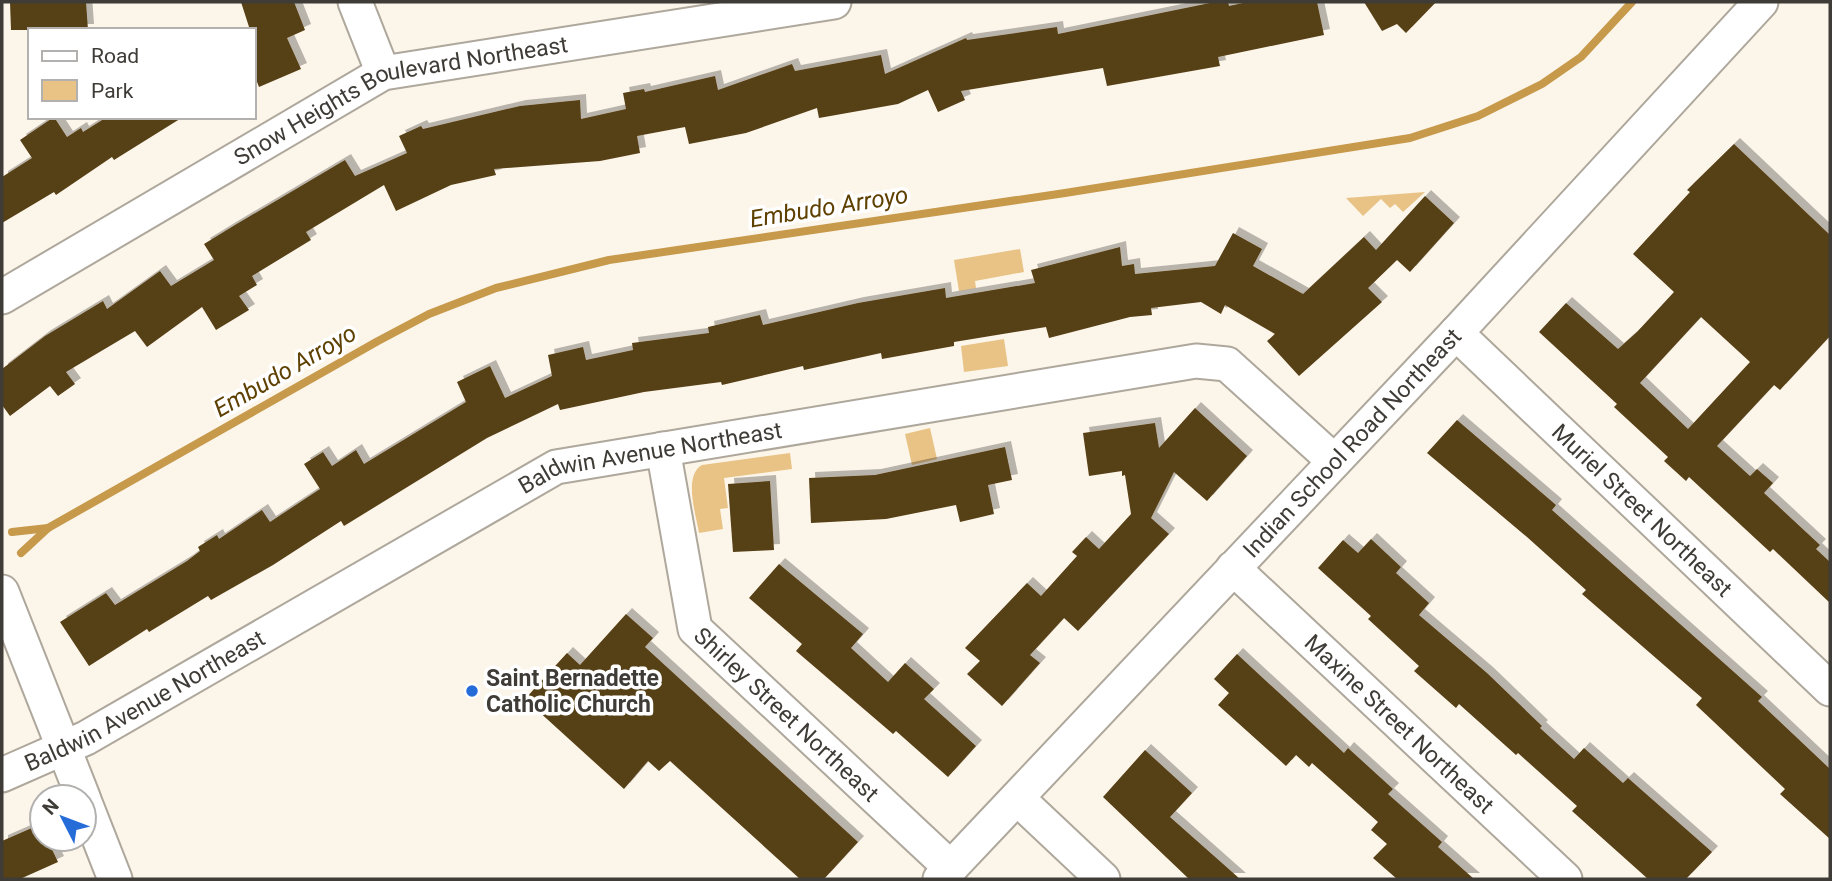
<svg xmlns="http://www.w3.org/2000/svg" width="1832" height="881" viewBox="0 0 1832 881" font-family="Roboto,sans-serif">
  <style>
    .green { fill: #e9c385 }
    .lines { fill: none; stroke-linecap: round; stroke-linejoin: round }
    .stream { stroke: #c6994b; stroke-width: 8 }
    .building { fill: #573f15; fill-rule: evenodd; filter: url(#shadow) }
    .minor-casing { stroke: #aea79c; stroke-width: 37 }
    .minor { stroke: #fff; stroke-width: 33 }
    .poi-dot { fill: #266cd9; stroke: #fff; stroke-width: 2.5 }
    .labels { text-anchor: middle; stroke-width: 7; stroke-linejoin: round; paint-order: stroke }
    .street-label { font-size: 23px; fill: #3f3c37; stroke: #fff }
    .poi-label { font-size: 23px; font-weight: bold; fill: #3f3c37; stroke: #fff; text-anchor: start }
    .water-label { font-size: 24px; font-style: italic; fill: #5e4000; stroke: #fff }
  </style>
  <defs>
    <filter id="shadow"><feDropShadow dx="6" dy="-6" stdDeviation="0" flood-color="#0004"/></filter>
  </defs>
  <rect width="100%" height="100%" fill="#fcf5e9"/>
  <g class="green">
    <polygon points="1425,192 1403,212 1395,204 1390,208 1381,199 1363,216 1346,198"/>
    <polygon points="1020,249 1024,272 975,281 976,288 959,291 954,260"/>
    <polygon points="1004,339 1008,366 964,372 961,346"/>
    <polygon points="930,428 937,459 912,465 905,434"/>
    <path d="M790,453l2,16 -68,9 4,30 -8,1 3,20 -24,4c-3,-19 -16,-57 3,-68z"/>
  </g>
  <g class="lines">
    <g class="stream">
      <polyline points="12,532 48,528"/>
      <polyline points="21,553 48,528 378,341 429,314 496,288 609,260 1065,193 1410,138 1478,116 1542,84 1581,57 1632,2"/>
    </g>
  </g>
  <g class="building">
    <polygon points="10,2 86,2 88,30 11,30"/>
    <polygon points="241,2 294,2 305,30 287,38 301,69 259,87 254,74 254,30 250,30"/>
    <polygon points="1215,2 1228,2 1229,6 1248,2 1317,2 1324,35 1218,57 1220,66 1107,86 1103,68 961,91 965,100 938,112 928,90 898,104 819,118 817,108 746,133 689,144 685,127 637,136 640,153 600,161 494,169 496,175 451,185 396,211 384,185 306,232 311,240 252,276 257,285 239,296 249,310 216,330 202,307 147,347 135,331 66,372 75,384 58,396 50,386 10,416 2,405 2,369 45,336 103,301 107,309 160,271 171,286 214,260 204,244 235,225 345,160 355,176 407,153 399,136 421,126 423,129 520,106 580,100 581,119 626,109 623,93 644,89 645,92 715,76 718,90 792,64 795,71 881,55 885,74 966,38 967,40 1057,27 1058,34"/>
    <polygon points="1364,2 1436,2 1406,33 1397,24 1382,31"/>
    <polygon points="54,117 67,137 81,128 83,132 107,117 183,117 114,160 112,157 56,195 54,192 2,223 2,177 32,158 20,140"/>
    <path d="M1734,144l96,91v101l-50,54 -6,-5 -57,61 33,30 7,-7 16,14 -9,10 56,52 -4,4 14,13v41l-57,-54 -3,3 -81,-75 -3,4 -22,-20 4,-4 -54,-50 3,-3 -78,-72 27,-29 52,46 19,-17 37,-40 -41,-38 57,-62 -3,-2zM1701,317l49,45 -62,67 -48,-46z"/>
    <polygon points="1425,196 1454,223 1410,272 1397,260 1368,288 1382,302 1299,376 1267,341 1275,334 1225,305 1221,314 1201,302 1151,308 1152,315 1130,317 1049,338 1046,327 954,342 954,346 882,359 881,353 804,370 803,366 722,385 721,382 644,392 560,410 558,404 487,438 344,526 341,521 273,565 211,600 208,596 149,632 147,629 89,666 60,622 106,593 115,605 187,561 200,551 198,547 217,535 219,539 262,510 270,522 320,489 304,464 323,452 332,466 356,450 364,464 466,402 457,382 490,366 505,398 552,376 548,355 583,347 586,360 633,350 632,343 709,333 708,327 760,315 763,325 858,303 945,288 946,298 1035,283 1031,270 1120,247 1122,266 1134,264 1135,274 1215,266 1233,233 1262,249 1253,266 1303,294 1364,237 1376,250"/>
    <polygon points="1195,408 1247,456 1207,501 1174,472 1151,518 1169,534 1078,631 1064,618 1030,655 1040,663 1002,706 967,674 980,661 965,648 1027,583 1041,596 1077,556 1072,552 1086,537 1099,549 1131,514 1125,475 1122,476 1122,471 1089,476 1083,433 1155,423 1159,448"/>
    <polygon points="1457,420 1556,505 1552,510 1762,697 1758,701 1830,769 1830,839 1780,794 1785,789 1696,705 1702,698 1582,594 1586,590 1527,537 1427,453"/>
    <polygon points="1005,447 1012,480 988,485 994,514 960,522 956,505 886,519 811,523 809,478 875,475"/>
    <polygon points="770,481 774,550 733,552 728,484"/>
    <polygon points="1371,539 1401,567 1396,573 1429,603 1419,615 1487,673 1542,726 1540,728 1574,759 1584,748 1623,783 1628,778 1712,852 1686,879 1648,879 1572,811 1577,806 1518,753 1516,755 1459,704 1456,708 1414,671 1419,666 1368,619 1371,616 1318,568 1343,540 1358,553"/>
    <polygon points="779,564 863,634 851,648 888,682 905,663 934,689 924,699 976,746 948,777 896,731 893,734 796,651 802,644 749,598"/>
    <polygon points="626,614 653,638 645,647 858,842 824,879 800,879 670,761 659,771 648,761 624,789 525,699 567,653 580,665"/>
    <polygon points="1237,654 1344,753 1348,748 1393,789 1388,794 1442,842 1438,847 1474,879 1397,879 1373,858 1387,844 1371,830 1378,822 1312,763 1309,767 1296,755 1286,766 1218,705 1229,693 1214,679"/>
    <polygon points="1145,750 1192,793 1170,817 1240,879 1189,879 1103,797"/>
    <polygon points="41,824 42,839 47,839 58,862 20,879 2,879 2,841"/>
  </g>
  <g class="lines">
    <g class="minor-casing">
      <g id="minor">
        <polyline points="355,2 383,73"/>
        <path id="s1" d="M2,297l381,-224 451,-71"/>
        <path id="s2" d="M1456,333l374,356"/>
        <path id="s3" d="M663,449l32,180 256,239"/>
        <path id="s4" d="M1233,568l332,311"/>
        <polyline points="2,592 83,797"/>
        <path id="s5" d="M2,775l84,-37 470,-271 640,-106 31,3 106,96"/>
        <polyline points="1017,798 1103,879"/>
        <polyline points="84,800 115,879"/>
        <path id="s6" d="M940,879l516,-546 305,-331"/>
      </g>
    </g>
    <use href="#minor" class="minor"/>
  </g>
  <circle class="poi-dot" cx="472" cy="691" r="7"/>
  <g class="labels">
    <g class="street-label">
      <text dy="8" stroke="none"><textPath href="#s1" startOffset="450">Snow Heights Boulevard Northeast</textPath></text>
      <text dy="8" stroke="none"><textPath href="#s6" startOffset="600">Indian School Road Northeast</textPath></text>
      <text dy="8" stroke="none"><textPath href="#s5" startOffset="728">Baldwin Avenue Northeast</textPath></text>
      <text dy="8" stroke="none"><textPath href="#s2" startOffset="257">Muriel Street Northeast</textPath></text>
      <text dy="8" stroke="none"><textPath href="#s5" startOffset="161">Baldwin Avenue Northeast</textPath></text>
      <text dy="8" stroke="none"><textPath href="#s3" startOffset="308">Shirley Street Northeast</textPath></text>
      <text dy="8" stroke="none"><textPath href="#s4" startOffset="228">Maxine Street Northeast</textPath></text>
    </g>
    <g class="poi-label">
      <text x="486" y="686">Saint Bernadette<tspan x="486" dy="26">Catholic Church</tspan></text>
    </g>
    <g class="water-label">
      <text transform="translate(829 207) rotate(-9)" y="8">Embudo Arroyo</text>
      <text transform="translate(285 371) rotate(-30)" y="8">Embudo Arroyo</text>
    </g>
  </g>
  <rect width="1832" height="881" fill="none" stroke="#3f3c37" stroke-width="7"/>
  <rect x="28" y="28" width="228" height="91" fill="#ffffff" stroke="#b2b1af" stroke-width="2"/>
  <rect x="42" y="51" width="35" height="10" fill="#ffffff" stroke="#b2b1af" stroke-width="2"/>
  <text x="91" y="63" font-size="21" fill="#3f3c37">Road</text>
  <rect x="42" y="80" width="35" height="21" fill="#e9c385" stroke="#b2b1af" stroke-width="2"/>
  <text x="91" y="98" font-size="21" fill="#3f3c37">Park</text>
  <g transform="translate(63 818) rotate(312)"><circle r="33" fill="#ffffff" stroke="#b2b1af" stroke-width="2"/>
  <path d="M0-5L12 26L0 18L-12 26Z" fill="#266cd9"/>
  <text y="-10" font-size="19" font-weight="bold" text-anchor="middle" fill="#3f3c37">N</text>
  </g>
</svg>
